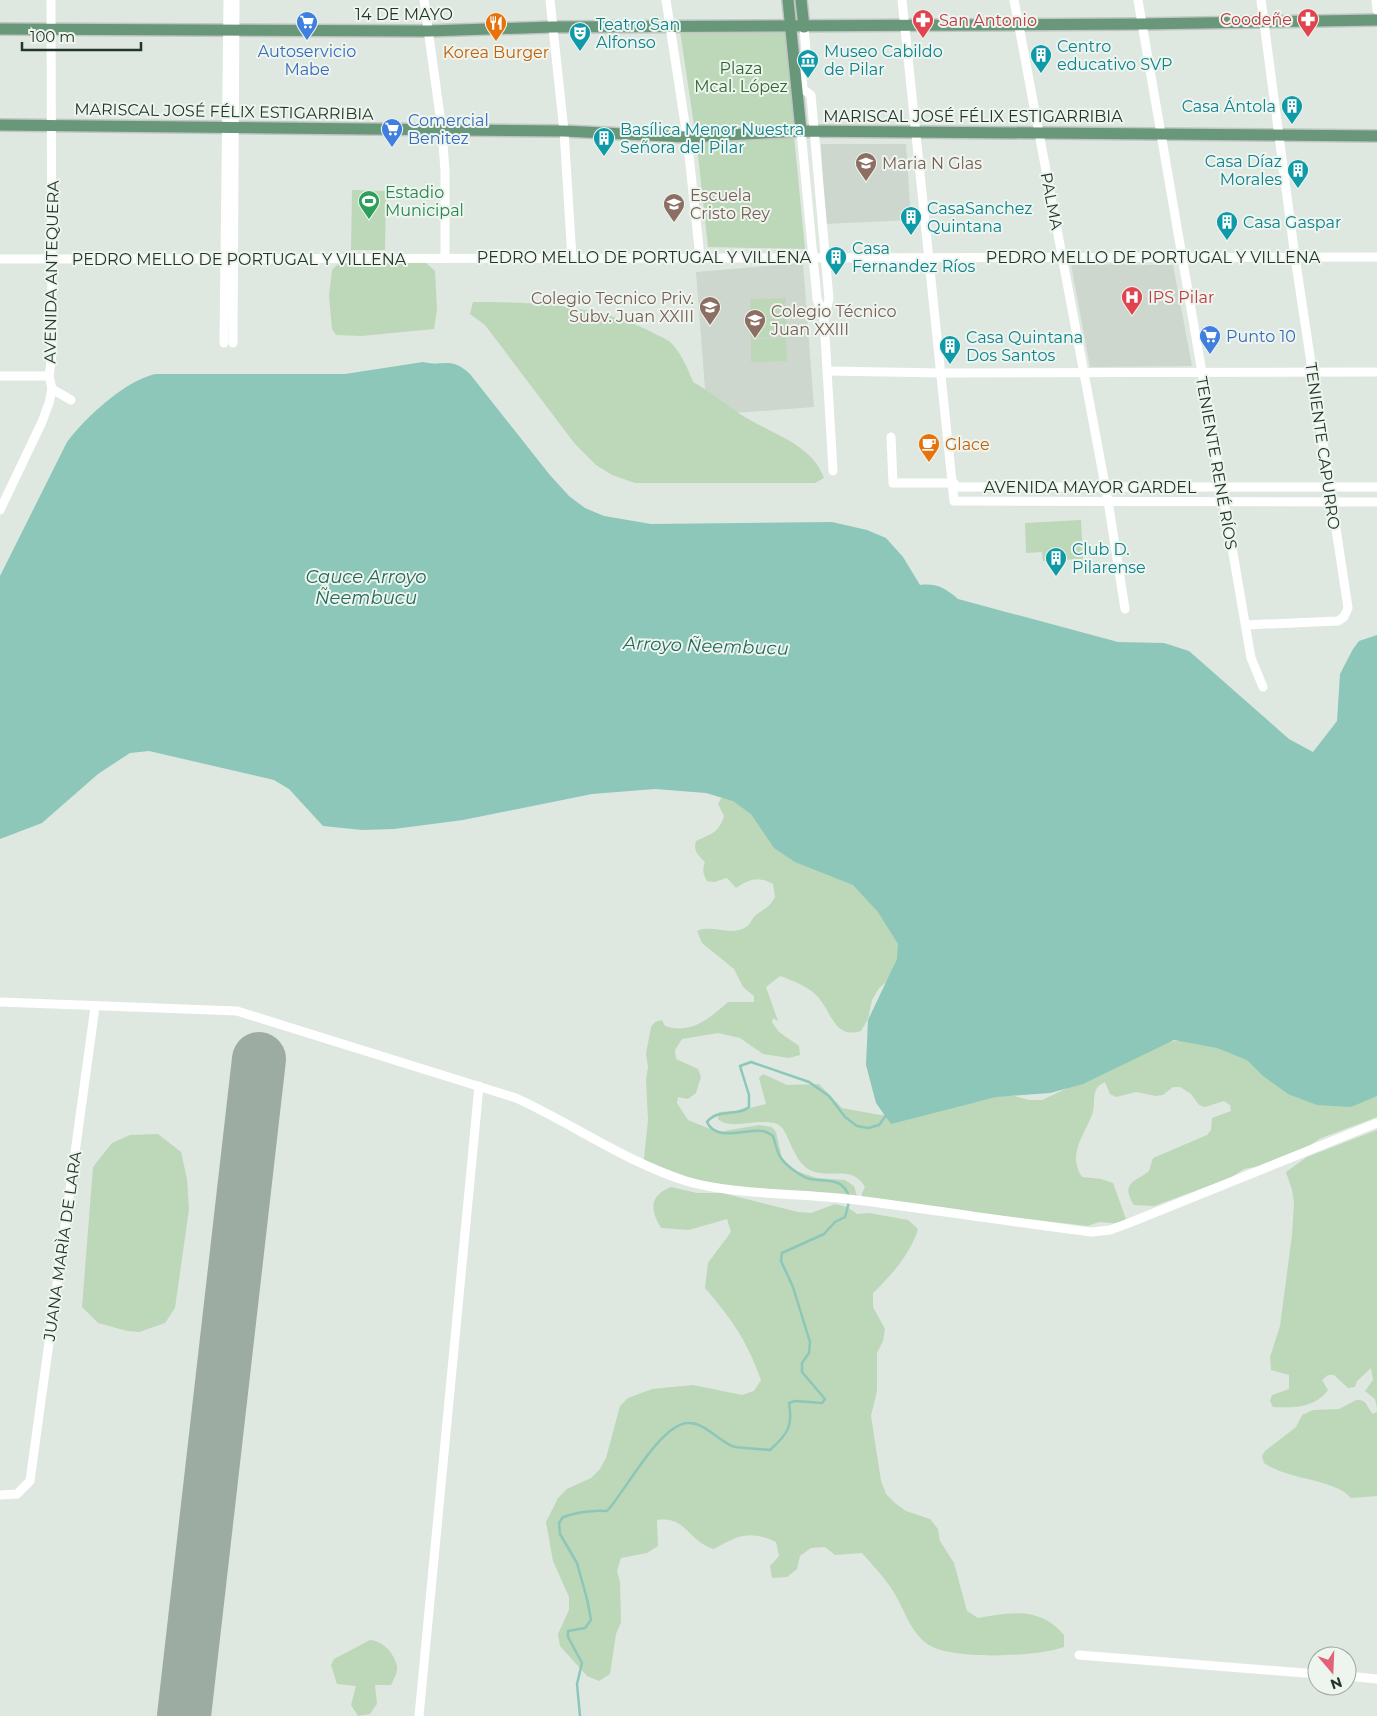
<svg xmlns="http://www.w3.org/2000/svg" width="1377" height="1716" viewBox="0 0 1377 1716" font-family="Montserrat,sans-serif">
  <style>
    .built { fill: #cdd7ce }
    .green { fill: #bdd7b9 }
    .water { fill: #8cc7b9 }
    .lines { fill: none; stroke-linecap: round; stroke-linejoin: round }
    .stream { stroke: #8cc7b9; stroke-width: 2.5 }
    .runway { stroke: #9daca2; stroke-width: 54 }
    .major-casing { stroke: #c1c6c3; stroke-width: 14 }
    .minor { stroke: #fff; stroke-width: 9 }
    .major { stroke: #689879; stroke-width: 11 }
    .labels { text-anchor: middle; stroke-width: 4; stroke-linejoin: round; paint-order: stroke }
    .street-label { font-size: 16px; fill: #223528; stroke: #eef5ef }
    .health-label { font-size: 16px; fill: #be3a42; stroke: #eef5ef; text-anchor: start }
    .culture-label { font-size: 16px; fill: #0d838f; stroke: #eef5ef; text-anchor: start }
    .shop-label { font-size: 16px; fill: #366cbe; stroke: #eef5ef; text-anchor: start }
    .food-label { font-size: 16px; fill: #c56008; stroke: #eef5ef }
    .park-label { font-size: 16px; fill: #316731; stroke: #eef5ef }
    .education-label { font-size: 16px; fill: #785e54; stroke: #eef5ef; text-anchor: start }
    .leisure-label { font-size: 16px; fill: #27864d; stroke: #eef5ef; text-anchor: start }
    .water-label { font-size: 18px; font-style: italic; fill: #24695a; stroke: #eef5ef }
  </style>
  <rect width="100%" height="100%" fill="#dee8e0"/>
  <g class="built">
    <polygon points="821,144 906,144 911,220 825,224"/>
    <polygon points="803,263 814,407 707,415 696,272"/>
    <polygon points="1071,264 1173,265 1192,366 1090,367"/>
  </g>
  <g class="green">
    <polygon points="785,28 794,125 694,125 680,31"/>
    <polygon points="794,136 805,249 708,247 696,137"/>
    <polygon points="352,190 386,191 385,250 351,250"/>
    <polygon points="400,261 426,263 435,271 437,310 434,329 361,336 336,335 332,329 329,296 332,270 336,266 342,262 361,264"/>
    <polygon points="786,298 786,317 750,318 750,299"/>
    <path d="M473,302c60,0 130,2 184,33 5,2 12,5 16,10 9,10 15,24 20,37 20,11 37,27 57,38 26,15 63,26 74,58l-9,5h-180l-23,-8 -16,-10 -21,-21 -90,-119 -15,-11z"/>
    <polygon points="786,318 786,337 751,338 750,319"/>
    <polygon points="786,338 787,361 751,362 751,339"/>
    <polygon points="1081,520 1083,559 1043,561 1042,552 1026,553 1025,523"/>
    <path d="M724,793l129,79 51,74 -16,35 -9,7 -7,12 -4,19 -7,12c-28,9 -30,-23 -46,-37 -9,-8 -23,-14 -35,-18l-14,11 12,34 -5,-3 -1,4 7,10 20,14 1,9 -11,3 -26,-4 -23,-16 -22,-5 -36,6 -7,11 1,9 22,10 3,8 -5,16 -8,6 -10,-2 -1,6 11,17 30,12 41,-7 13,2 4,5 6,26 11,12 24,8 28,2 9,6 3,10 -133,-9 -81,-19 5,-48 -2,-40 2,-13 -2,-13 5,-27 4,-5 7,-2 3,6c26,9 45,-8 63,-24h26v-6l-11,-9 -9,-18 -32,-26 -5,-12c15,-7 33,6 49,-4 5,-3 6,-9 10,-12 8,-6 14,-8 19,-18l-2,-13c-15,-8 -23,-5 -37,4l-9,-10 -13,4 -7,-1c-4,-7 -5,-11 -2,-19 -7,-7 -12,-11 -9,-21 15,-7 23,-8 28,-25l-6,-12z"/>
    <path d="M1186,1040l191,44v33l-56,21 -17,11 -45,17 -15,3 -14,9 -76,28 -20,-1c-14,-22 1,-23 15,-34l4,-13 54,-23 4,-5 1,-12 19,-7 -1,-6 -6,-4 -19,6 -6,-2 -8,-11 -11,-7h-7l-10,8 -7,1 -20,-4 -20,5 -6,-3 -5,-12c-16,7 -8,20 -13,33 -8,20 -25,40 -10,62l19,2 12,4 13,36c-9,6 -15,4 -25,3 -4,0 -10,3 -13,4l-226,-27v-6l3,-6c-13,-23 -35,-7 -55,-17 -19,-10 -21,-42 -33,-46 -18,-7 -47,7 -59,-5l1,-7 19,-1 28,-7 -7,-26 4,-4 24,11 32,-1 23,24 38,7 14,-1 29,-9 87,-10 19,5h13l124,-58z"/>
    <path d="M1377,1130v278l-2,-9 -10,-8 8,-11 -2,-12 -14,13 -2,6 -7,1 -14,-13h-6l-6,5 6,10c-13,18 -35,18 -55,17l-3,-6 2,-6 17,-6v-14l-18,-5 -1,-13 10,-31 12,-91 2,-32 -2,-13 -6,-18 21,-15z"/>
    <polygon points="158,1134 181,1152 187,1179 189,1209 175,1308 165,1323 139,1332 127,1331 98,1323 82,1307 93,1167 112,1143 130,1135"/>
    <path d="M671,1187l26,6h25l76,19 13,1 24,-9 12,3 10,7 12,-1 39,7 10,9c-7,24 -27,47 -45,64v14l12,22 -2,12 -6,12v38l-6,25 10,65 5,13 9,9 11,8 24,8 8,10 2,12 14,22 13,48 11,7c33,-6 63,-11 86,17v12c-26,10 -112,13 -135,-2 -20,-12 -26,-42 -40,-60 -8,-11 -18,-22 -27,-32l-27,2 -10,-8 -14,1 -11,8 -3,13 -10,8 -15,1 -2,-12 9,-10 -3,-14c-26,-12 -38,-7 -62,7 -27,-8 -27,-33 -57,-29l1,26 -11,7 -26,5 -4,13 3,11 1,40 -5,12 -6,40 -11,7 -12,-5 -27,-30 -2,-12 11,-24v-13l-16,-36 -7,-39 12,-24 9,-9 24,-11 9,-9 6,-11 14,-52 8,-8 24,-9 41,-4 49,10 12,-4 7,-11c-15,-41 -28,-59 -56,-92l3,-25 23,-31 -4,-13 -38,11 -28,-2c-11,-19 -12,-32 10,-41z"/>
    <path d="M1356,1400c12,-1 10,7 17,14l4,-2v84l-26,2c-15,-19 -63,-18 -87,-35l-2,-7 3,-5 31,-24 6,-12 11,-5 26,-1z"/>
    <path d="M370,1640c13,1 24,13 27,26 1,6 -3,13 -6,19h-16l2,19 -7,10 -12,2 -7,-11 5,-19 -19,-2 -6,-19 3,-6z"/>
  </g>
  <path class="water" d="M423,362c23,5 27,-6 47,12l79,100 20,22 16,12 19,8 47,8 181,-2 35,8 19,8 17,19 17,28c17,-2 25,3 38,14l160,43 46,1 25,8 100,88 24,13 24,-31 3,-47 13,-25 6,-8 18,-6v461l-26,11 -34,-2 -29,-11 -25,-18 -16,-16 -30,-12 -43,-8 -91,44 -33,9 -54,4 -105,27 -15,-21 -10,-38 2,-45 29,-61 1,-15 -20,-32 -25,-27 -58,-23 -21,-14 -23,-34 -18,-13 -27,-8 -51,-4 -63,5 -129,26 -69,9 -32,1 -39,-4 -34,-37 -15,-9 -125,-29 -19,2 -32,21 -56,49 -42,16v-263l67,-134c19,-25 58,-61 88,-68h190z"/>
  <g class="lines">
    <g class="stream">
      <path d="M849,1197c-6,-20 -22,-15 -39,-18 -8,-2 -24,-13 -29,-21 -4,-5 -6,-16 -8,-22 -3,-2 -8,-5 -11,-5 -17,-2 -46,11 -55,-9 11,-14 30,-5 42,-15v-12l-9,-29 11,-4 58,20 20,14 16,21 12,9 11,2 11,-3 8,-11"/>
      <path d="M580,1716l-3,-32 5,-21 -14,-26v-6l17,-3 6,-8 -4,-21 -10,-36 -17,-29 -1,-11 4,-6c15,-5 29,-7 44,-6 18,-19 54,-89 82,-88 16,0 29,17 43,23 3,2 31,3 38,4 18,-16 23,-24 19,-47l6,-2 27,2 3,-4 -23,-27v-9l7,-10 1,-11 -17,-55 -12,-26 1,-8 42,-19 11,-12 10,-5 4,-15"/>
    </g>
    <polyline class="runway" points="184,1716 259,1059"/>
    <g class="major-casing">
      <g id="major">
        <polyline points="788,0 801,131"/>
        <polyline points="801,0 804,27"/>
        <polyline points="0,29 428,31 552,27 1142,24 1377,20"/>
        <polyline points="0,125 564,131 687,137 801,131 1377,136"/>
      </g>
    </g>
    <g class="minor">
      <polyline points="424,0 442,130 445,171 445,258"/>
      <polyline points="550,0 564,131 572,258"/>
      <polyline points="666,0 687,137 700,257"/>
      <polyline points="902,0 954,501 1377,502"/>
      <polyline points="1014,0 1108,501 1125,609"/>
      <polyline points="1138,0 1251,658 1263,687"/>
      <polyline points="1376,0 1377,10"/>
      <polyline points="804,27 807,63 801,71 803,89 811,95 829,299 824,319"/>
      <polyline points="801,131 817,299 824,319 833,471"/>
      <polyline points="0,259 1377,257"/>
      <polyline points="224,343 228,0"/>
      <polyline points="233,343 235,0"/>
      <polyline points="829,371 942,373 1377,372"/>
      <polyline points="0,376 49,376"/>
      <polyline points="52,389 71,400"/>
      <polyline points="891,437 893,483 954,483"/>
      <polyline points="954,487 1377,487"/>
      <polyline points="0,510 42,422 49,403 52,389 49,376 52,354 51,0"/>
      <polyline points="1246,625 1338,621 1344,617 1348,608 1295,257 1261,0"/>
      <path d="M0,1002l237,9 279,87c57,26 110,64 170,83 47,14 112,12 162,18 81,10 162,23 244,33l18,-2 19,-7 248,-100"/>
      <polyline points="0,1495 17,1494 30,1481 95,1007"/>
      <polyline points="1079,1655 1317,1674"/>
      <polyline points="1347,1676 1377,1679"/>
      <polyline points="419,1716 479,1086"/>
    </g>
    <use href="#major" class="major"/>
  </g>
  <defs>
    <g id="pharmacy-pin" transform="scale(1.125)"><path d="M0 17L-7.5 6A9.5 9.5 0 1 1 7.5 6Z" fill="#e0444e" stroke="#eef5ef"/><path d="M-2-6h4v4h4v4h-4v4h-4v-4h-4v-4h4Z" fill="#fff"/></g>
    <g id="supermarket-pin" transform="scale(1.125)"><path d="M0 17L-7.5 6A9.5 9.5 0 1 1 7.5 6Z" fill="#3f7fe0" stroke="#eef5ef"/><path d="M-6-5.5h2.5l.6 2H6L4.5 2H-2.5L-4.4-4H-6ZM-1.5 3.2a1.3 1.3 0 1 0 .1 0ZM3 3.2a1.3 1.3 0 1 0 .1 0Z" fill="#fff"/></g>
    <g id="restaurant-pin" transform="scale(1.125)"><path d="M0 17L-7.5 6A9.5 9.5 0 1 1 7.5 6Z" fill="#e8710a" stroke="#eef5ef"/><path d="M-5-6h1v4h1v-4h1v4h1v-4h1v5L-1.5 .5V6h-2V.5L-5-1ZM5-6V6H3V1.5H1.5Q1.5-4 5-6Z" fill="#fff"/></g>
    <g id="theatre-pin" transform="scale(1.125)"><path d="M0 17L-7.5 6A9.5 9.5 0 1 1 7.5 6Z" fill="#0f9aa8" stroke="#eef5ef"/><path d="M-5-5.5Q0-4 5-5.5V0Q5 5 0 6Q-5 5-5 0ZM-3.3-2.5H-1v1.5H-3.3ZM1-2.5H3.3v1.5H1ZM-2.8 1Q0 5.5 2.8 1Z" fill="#fff"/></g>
    <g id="building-pin" transform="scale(1.125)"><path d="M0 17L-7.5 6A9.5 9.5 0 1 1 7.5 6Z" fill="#0f9aa8" stroke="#eef5ef"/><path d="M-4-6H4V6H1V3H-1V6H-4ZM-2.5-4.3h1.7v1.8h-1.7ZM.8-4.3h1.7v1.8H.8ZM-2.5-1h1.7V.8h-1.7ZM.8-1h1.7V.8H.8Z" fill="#fff"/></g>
    <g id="museum-pin" transform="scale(1.125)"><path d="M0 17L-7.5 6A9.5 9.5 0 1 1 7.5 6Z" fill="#0f9aa8" stroke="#eef5ef"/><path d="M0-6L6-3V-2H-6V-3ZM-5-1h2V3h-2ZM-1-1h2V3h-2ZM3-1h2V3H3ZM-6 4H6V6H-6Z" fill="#fff"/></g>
    <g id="school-pin" transform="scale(1.125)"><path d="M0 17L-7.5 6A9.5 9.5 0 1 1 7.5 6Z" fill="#8d6e63" stroke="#eef5ef"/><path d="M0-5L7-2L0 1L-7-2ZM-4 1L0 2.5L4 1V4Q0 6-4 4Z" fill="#fff"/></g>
    <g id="stadium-pin" transform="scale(1.125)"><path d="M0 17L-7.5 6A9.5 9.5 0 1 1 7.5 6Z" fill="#2e9e5b" stroke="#eef5ef"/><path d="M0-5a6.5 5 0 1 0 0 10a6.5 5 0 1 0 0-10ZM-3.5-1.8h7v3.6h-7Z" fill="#fff"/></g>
    <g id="hospital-pin" transform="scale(1.125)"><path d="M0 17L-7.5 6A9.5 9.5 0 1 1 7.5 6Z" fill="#e0444e" stroke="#eef5ef"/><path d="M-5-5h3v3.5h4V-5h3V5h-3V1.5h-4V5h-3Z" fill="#fff"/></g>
    <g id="cafe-pin" transform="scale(1.125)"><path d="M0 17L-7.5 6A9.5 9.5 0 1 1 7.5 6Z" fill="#e8710a" stroke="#eef5ef"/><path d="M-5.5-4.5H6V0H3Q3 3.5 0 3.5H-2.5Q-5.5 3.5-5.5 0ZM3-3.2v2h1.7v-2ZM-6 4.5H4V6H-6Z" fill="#fff"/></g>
  </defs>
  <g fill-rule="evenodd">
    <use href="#pharmacy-pin" x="1308" y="19"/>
    <use href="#pharmacy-pin" x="923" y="20"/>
    <use href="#supermarket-pin" x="307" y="22"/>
    <use href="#restaurant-pin" x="496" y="23"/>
    <use href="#theatre-pin" x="580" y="33"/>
    <use href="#building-pin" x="1041" y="55"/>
    <use href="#museum-pin" x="808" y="60"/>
    <use href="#building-pin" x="1292" y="106"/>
    <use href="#supermarket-pin" x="392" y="129"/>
    <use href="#building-pin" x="604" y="138"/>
    <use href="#school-pin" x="866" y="163"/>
    <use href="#building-pin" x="1298" y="170"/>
    <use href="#stadium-pin" x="369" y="201"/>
    <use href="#school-pin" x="674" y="204"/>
    <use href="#building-pin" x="911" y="217"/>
    <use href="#building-pin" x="1227" y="222"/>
    <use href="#building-pin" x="836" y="257"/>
    <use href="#hospital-pin" x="1132" y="297"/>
    <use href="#school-pin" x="710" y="307"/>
    <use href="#school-pin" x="755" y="320"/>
    <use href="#supermarket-pin" x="1210" y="336"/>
    <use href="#building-pin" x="950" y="346"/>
    <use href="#cafe-pin" x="929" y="444"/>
    <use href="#building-pin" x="1056" y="558"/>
  </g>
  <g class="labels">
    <g class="street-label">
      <text x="404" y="20">14 DE MAYO</text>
      <text transform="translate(224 111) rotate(1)" y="6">MARISCAL JOSÉ FÉLIX ESTIGARRIBIA</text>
      <text x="973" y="122">MARISCAL JOSÉ FÉLIX ESTIGARRIBIA</text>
      <text transform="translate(1052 201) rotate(79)" y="6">PALMA</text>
      <text x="644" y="263">PEDRO MELLO DE PORTUGAL Y VILLENA</text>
      <text x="1153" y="263">PEDRO MELLO DE PORTUGAL Y VILLENA</text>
      <text x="239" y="265">PEDRO MELLO DE PORTUGAL Y VILLENA</text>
      <text transform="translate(51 272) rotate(-89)" y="6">AVENIDA ANTEQUERA</text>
      <text transform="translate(1323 446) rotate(82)" y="6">TENIENTE CAPURRO</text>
      <text transform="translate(1217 463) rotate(80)" y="6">TENIENTE RENÉ RÍOS</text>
      <text x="1090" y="493">AVENIDA MAYOR GARDEL</text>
      <text transform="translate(62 1246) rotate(-82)" y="6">JUANA MARÌA DE LARA</text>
    </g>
    <g class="health-label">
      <text x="1292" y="25" text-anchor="end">Coodeñe</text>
      <text x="939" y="26">San Antonio</text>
      <text x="1148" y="303">IPS Pilar</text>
    </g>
    <g class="culture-label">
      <text x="596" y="30">Teatro San<tspan x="596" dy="18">Alfonso</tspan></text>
      <text x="1057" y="52">Centro<tspan x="1057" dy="18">educativo SVP</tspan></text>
      <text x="824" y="57">Museo Cabildo<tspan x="824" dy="18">de Pilar</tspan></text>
      <text x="1276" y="112" text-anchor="end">Casa Ántola</text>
      <text x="620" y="135">Basílica Menor Nuestra<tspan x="620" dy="18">Señora del Pilar</tspan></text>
      <text x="1282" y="167" text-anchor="end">Casa Díaz<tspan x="1282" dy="18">Morales</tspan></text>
      <text x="927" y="214">CasaSanchez<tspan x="927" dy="18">Quintana</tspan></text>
      <text x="1243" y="228">Casa Gaspar</text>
      <text x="852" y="254">Casa<tspan x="852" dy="18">Fernandez Ríos</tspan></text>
      <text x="966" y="343">Casa Quintana<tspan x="966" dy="18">Dos Santos</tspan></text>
      <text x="1072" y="555">Club D.<tspan x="1072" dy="18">Pilarense</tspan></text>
    </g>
    <g class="shop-label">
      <text x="307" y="57" text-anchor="middle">Autoservicio<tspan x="307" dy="18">Mabe</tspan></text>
      <text x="408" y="126">Comercial<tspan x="408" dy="18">Benitez</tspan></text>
      <text x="1226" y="342">Punto 10</text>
    </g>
    <g class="food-label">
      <text x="496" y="58">Korea Burger</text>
      <text x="945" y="450" text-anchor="start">Glace</text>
    </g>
    <g class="park-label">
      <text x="741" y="74">Plaza<tspan x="741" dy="18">Mcal. López</tspan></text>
    </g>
    <g class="education-label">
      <text x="882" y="169">Maria N Glas</text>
      <text x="690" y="201">Escuela<tspan x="690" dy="18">Cristo Rey</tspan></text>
      <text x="694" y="304" text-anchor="end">Colegio Tecnico Priv.<tspan x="694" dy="18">Subv. Juan XXIII</tspan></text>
      <text x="771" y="317">Colegio Técnico<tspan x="771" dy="18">Juan XXIII</tspan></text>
    </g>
    <g class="leisure-label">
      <text x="385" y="198">Estadio<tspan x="385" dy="18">Municipal</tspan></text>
    </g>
    <g class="water-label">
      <text x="366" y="583">Cauce Arroyo<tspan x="366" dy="21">Ñeembucu</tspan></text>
      <text transform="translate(706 646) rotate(2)" y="6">Arroyo Ñeembucu</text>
    </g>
  </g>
  <g transform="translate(1332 1671) rotate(161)"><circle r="24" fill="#eef5ef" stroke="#9ca89f"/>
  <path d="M0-4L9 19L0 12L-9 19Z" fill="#e06475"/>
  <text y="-8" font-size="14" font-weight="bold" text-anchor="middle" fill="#223528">N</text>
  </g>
  <path d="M22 42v8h119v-8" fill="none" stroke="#223528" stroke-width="2.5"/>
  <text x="30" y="42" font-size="15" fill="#223528" stroke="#eef5ef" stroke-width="4" paint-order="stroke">100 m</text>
</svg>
